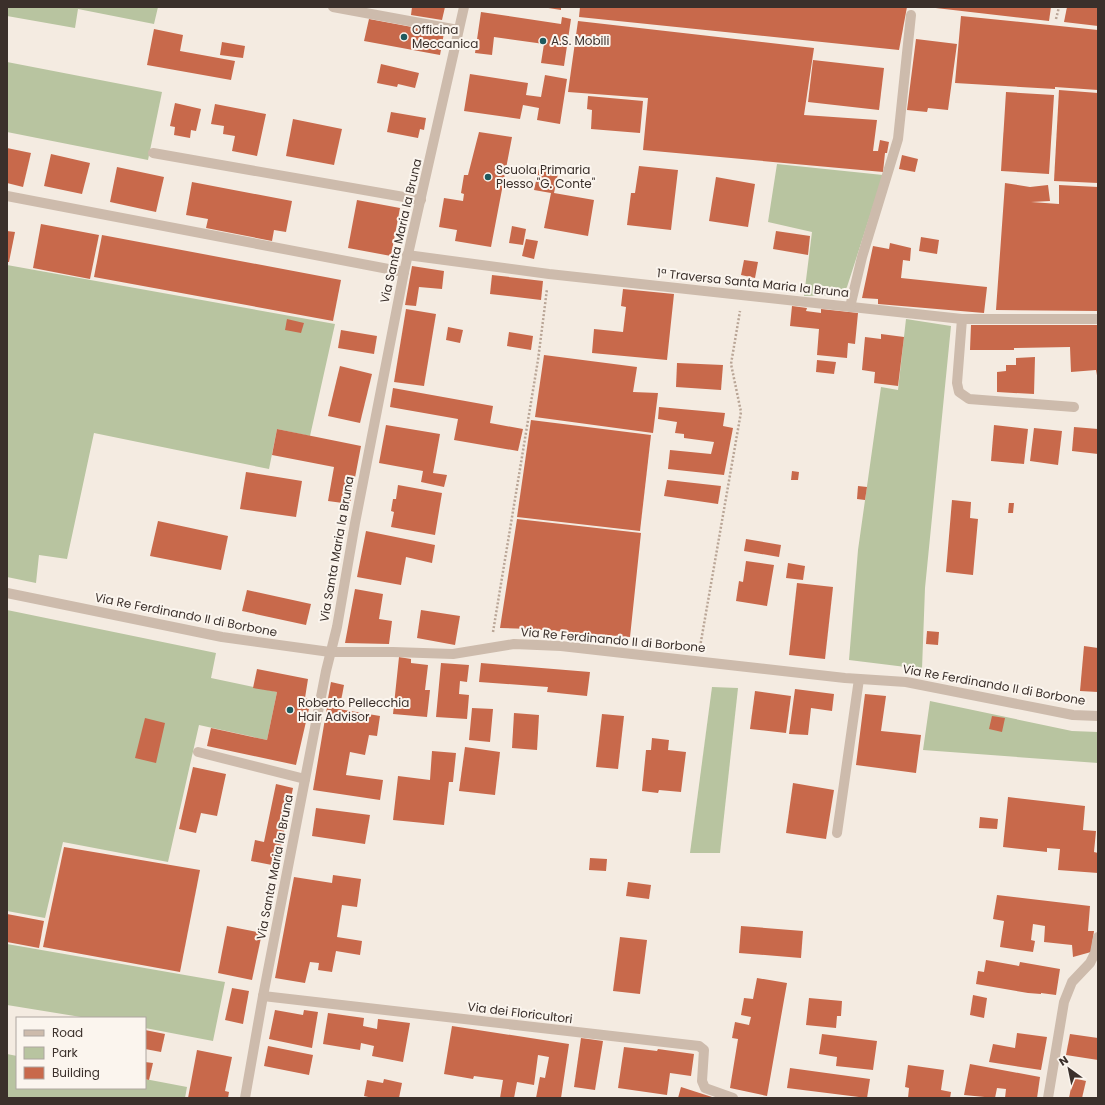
<svg xmlns="http://www.w3.org/2000/svg" width="1105" height="1105" viewBox="0 0 1105 1105" font-family="Poppins,sans-serif">
  <style>
    .green { fill: #b8c4a0 }
    .building { fill: #c8694b }
    .lines { fill: none; stroke-linecap: round; stroke-linejoin: round }
    .path { stroke: #b9a596; stroke-width: 2.5; stroke-dasharray: 2 2; stroke-linecap: butt }
    .minor { stroke: #cdbbac; stroke-width: 10 }
    .poi-dot { fill: #1f5a5e; stroke: #fbf5ee; stroke-width: 1.5 }
    .labels { text-anchor: middle; stroke-width: 4; stroke-linejoin: round; paint-order: stroke }
    .poi-label { font-size: 12px; fill: #3b302b; stroke: #fbf5ee; text-anchor: start }
    .street-label { font-size: 12px; fill: #3b302b; stroke: #fbf5ee }
  </style>
  <rect width="100%" height="100%" fill="#f4ebe1"/>
  <g class="green">
    <polygon points="7,7 158,7 154,24 78,9 75,28 7,16"/>
    <polygon points="7,62 162,92 148,160 7,132"/>
    <polygon points="777,164 883,175 847,287 841,295 804,296 812,232 768,222"/>
    <polygon points="7,265 335,324 310,436 277,429 269,469 94,433 67,559 39,555 36,583 7,577"/>
    <polygon points="906,319 951,326 925,588 922,669 849,660 858,550 881,387 898,390"/>
    <polygon points="7,610 216,653 211,678 277,692 267,740 199,725 168,862 63,842 45,918 7,911"/>
    <polygon points="712,687 738,688 720,853 690,853"/>
    <polygon points="930,701 1072,731 1098,732 1098,763 923,750"/>
    <polygon points="7,944 225,982 213,1041 145,1028 145,1018 87,1018 7,1005"/>
    <polygon points="7,1054 17,1056 17,1088 145,1088 145,1079 187,1087 185,1098 7,1098"/>
  </g>
  <g class="building">
    <polygon points="412,7 445,7 442,20 411,15"/>
    <polygon points="542,7 561,7 561,10"/>
    <polygon points="580,7 907,7 899,50 579,17"/>
    <polygon points="927,7 1051,7 1049,21"/>
    <polygon points="1067,7 1098,7 1098,26 1064,22"/>
    <polygon points="481,12 561,24 562,17 571,19 564,66 541,63 544,44 494,37 492,55 475,53"/>
    <polygon points="961,16 1098,30 1098,90 1055,87 1055,89 955,83"/>
    <polygon points="369,19 444,33 440,55 364,41"/>
    <polygon points="578,21 814,48 804,115 877,120 873,151 878,151 880,140 889,142 887,153 885,153 883,172 643,150 648,98 568,92"/>
    <polygon points="154,29 183,35 180,51 235,61 231,80 147,65"/>
    <polygon points="916,39 957,44 948,110 928,108 927,112 907,110"/>
    <polygon points="222,42 245,46 243,58 220,55"/>
    <polygon points="813,60 884,68 879,110 808,102"/>
    <polygon points="381,64 419,73 415,88 398,84 397,87 377,83"/>
    <polygon points="470,74 528,83 526,95 541,97 545,75 567,79 560,124 537,120 539,108 523,105 520,119 464,111"/>
    <polygon points="1059,90 1098,93 1098,183 1054,181"/>
    <polygon points="1006,92 1054,95 1049,174 1001,171"/>
    <polygon points="588,96 643,101 640,133 591,129 592,110 587,109"/>
    <polygon points="175,103 201,109 196,131 191,130 190,138 174,135 175,127 170,126"/>
    <polygon points="215,104 266,114 257,156 232,151 235,136 223,134 224,126 211,124"/>
    <polygon points="391,112 426,118 424,130 420,129 418,138 387,132"/>
    <polygon points="293,119 342,129 334,165 286,156"/>
    <polygon points="479,132 512,137 491,247 455,241 457,230 439,227 444,198 463,201 464,194 461,193 464,175 468,175"/>
    <polygon points="7,148 31,153 23,187 7,183"/>
    <polygon points="51,154 90,163 82,194 44,186"/>
    <polygon points="902,155 918,159 915,172 899,169"/>
    <polygon points="540,164 559,169 554,193 594,200 588,236 544,228 551,193 534,190"/>
    <polygon points="639,166 678,170 671,230 627,225 631,193 635,193"/>
    <polygon points="117,167 164,177 156,212 110,202"/>
    <polygon points="716,177 755,184 748,227 709,221"/>
    <polygon points="192,182 292,201 286,232 274,230 272,241 206,228 208,219 186,215"/>
    <polygon points="1005,183 1030,187 1048,185 1050,201 1031,202 1059,204 1059,185 1098,187 1098,311 996,310"/>
    <polygon points="357,200 400,208 391,256 348,248"/>
    <polygon points="41,224 99,235 90,279 33,268"/>
    <polygon points="512,226 526,229 523,245 509,243"/>
    <polygon points="7,231 15,232 9,262 7,262"/>
    <polygon points="776,231 810,236 808,255 773,249"/>
    <polygon points="102,235 341,280 333,321 94,277"/>
    <polygon points="921,237 939,240 937,254 919,251"/>
    <polygon points="526,239 538,241 534,259 522,256"/>
    <polygon points="890,243 911,248 910,261 903,260 901,278 987,287 984,313 878,304 878,299 862,298 873,246 889,249"/>
    <polygon points="744,260 758,262 755,278 741,275"/>
    <polygon points="412,266 444,271 442,289 419,287 416,306 405,305"/>
    <polygon points="492,275 543,281 541,300 490,294"/>
    <polygon points="623,289 674,294 667,360 592,353 594,329 623,332 626,307 621,306"/>
    <polygon points="792,306 807,308 806,311 821,313 821,309 858,313 855,344 848,343 847,358 817,355 819,329 790,326"/>
    <polygon points="406,309 436,314 424,386 394,382"/>
    <polygon points="287,319 304,323 301,333 285,330"/>
    <polygon points="971,325 1098,325 1098,381 1096,370 1071,372 1070,347 1014,348 1014,350 970,350"/>
    <polygon points="448,327 463,330 460,343 446,340"/>
    <polygon points="341,330 377,336 374,354 338,348"/>
    <polygon points="509,332 533,336 531,350 507,346"/>
    <polygon points="881,334 904,337 898,386 874,383 875,372 862,370 865,337 881,339"/>
    <polygon points="544,355 637,367 633,392 658,393 653,433 535,417"/>
    <polygon points="1035,357 1034,394 997,392 997,372 1006,371 1006,365 1016,365 1016,358"/>
    <polygon points="817,360 836,362 834,374 816,372"/>
    <polygon points="677,363 723,365 721,390 676,387"/>
    <polygon points="340,366 372,374 360,423 328,416"/>
    <polygon points="393,388 493,406 490,423 523,429 518,451 454,440 458,419 390,407"/>
    <polygon points="659,407 725,413 723,426 733,428 724,475 668,469 670,450 711,454 714,442 684,438 684,434 675,433 677,422 658,419"/>
    <polygon points="531,420 651,435 640,531 517,517"/>
    <polygon points="386,425 440,434 433,473 447,475 444,487 421,482 423,471 379,463"/>
    <polygon points="994,425 1028,429 1024,464 991,461"/>
    <polygon points="1074,427 1098,429 1098,454 1072,451"/>
    <polygon points="1034,428 1062,431 1058,465 1030,461"/>
    <polygon points="277,429 361,446 350,504 328,501 334,467 272,455"/>
    <polygon points="792,471 799,472 798,480 791,480"/>
    <polygon points="246,472 302,481 296,517 240,509"/>
    <polygon points="667,480 721,486 718,504 664,496"/>
    <polygon points="398,485 442,493 435,535 391,527 394,512 391,511 393,499 396,499"/>
    <polygon points="858,486 867,487 865,500 857,499"/>
    <polygon points="952,500 971,502 970,518 978,519 973,575 946,572"/>
    <polygon points="1009,503 1014,503 1013,513 1008,513"/>
    <polygon points="517,519 641,533 630,637 530,629 500,628"/>
    <polygon points="158,521 228,536 221,570 150,556"/>
    <polygon points="366,531 435,545 432,563 406,557 401,585 357,577"/>
    <polygon points="746,539 781,545 779,557 744,551"/>
    <polygon points="746,561 774,565 767,606 736,601 739,581 743,582"/>
    <polygon points="788,563 805,566 803,580 786,578"/>
    <polygon points="797,583 833,587 825,659 789,655"/>
    <polygon points="355,589 383,594 379,619 392,621 389,644 345,643"/>
    <polygon points="247,590 311,604 306,625 242,611"/>
    <polygon points="421,610 460,616 455,645 417,638"/>
    <polygon points="927,631 939,632 938,645 926,644"/>
    <polygon points="1084,646 1098,648 1098,692 1080,691"/>
    <polygon points="399,657 411,659 411,663 428,665 425,690 430,690 427,717 393,714"/>
    <polygon points="441,663 469,665 467,682 460,681 459,694 469,695 467,719 436,717"/>
    <polygon points="481,663 590,672 587,696 547,692 548,687 479,682"/>
    <polygon points="257,669 308,679 305,698 311,700 296,765 207,746 211,728 267,740 277,692 253,688"/>
    <polygon points="331,682 344,685 340,706 327,704"/>
    <polygon points="795,689 834,694 832,711 811,708 808,735 789,734"/>
    <polygon points="755,691 791,696 786,733 750,729"/>
    <polygon points="865,694 886,696 881,731 921,735 916,773 856,765"/>
    <polygon points="327,707 380,716 377,736 369,735 365,755 350,752 346,775 383,780 380,800 313,790"/>
    <polygon points="472,708 493,709 490,742 469,740"/>
    <polygon points="514,713 539,715 537,750 512,748"/>
    <polygon points="602,714 624,716 618,769 596,767"/>
    <polygon points="992,716 1005,718 1002,732 989,729"/>
    <polygon points="145,718 165,723 156,763 135,758"/>
    <polygon points="652,738 669,740 668,750 686,752 681,792 659,790 658,793 642,791 646,750 651,750"/>
    <polygon points="465,747 500,752 495,795 459,791"/>
    <polygon points="432,751 456,753 453,782 449,782 444,825 393,820 398,776 430,780"/>
    <polygon points="193,767 226,774 217,816 201,813 196,833 179,829"/>
    <polygon points="793,783 834,790 826,839 786,833"/>
    <polygon points="276,784 293,788 277,866 251,861 255,840 264,842"/>
    <polygon points="1008,797 1085,806 1083,830 1096,831 1094,852 1098,853 1098,873 1058,870 1060,849 1047,848 1047,852 1003,847"/>
    <polygon points="316,808 370,815 365,844 312,836"/>
    <polygon points="980,817 998,819 997,829 979,828"/>
    <polygon points="64,847 200,870 180,972 43,947"/>
    <polygon points="590,858 607,859 606,871 589,870"/>
    <polygon points="333,875 361,879 357,907 342,905 337,937 362,941 360,955 336,951 332,972 318,970 319,963 310,962 305,983 275,978 294,877 332,883"/>
    <polygon points="628,882 651,885 649,899 626,896"/>
    <polygon points="997,895 1090,906 1088,931 1094,931 1091,952 1073,957 1072,945 1044,942 1045,926 1033,924 1031,940 1035,941 1033,952 1000,947 1004,921 993,919"/>
    <polygon points="7,914 44,921 39,948 7,942"/>
    <polygon points="227,926 262,933 252,980 218,973"/>
    <polygon points="741,926 803,931 801,958 739,953"/>
    <polygon points="620,937 647,940 640,994 613,991"/>
    <polygon points="986,960 1019,966 1020,962 1060,969 1056,995 1041,993 1041,994 1028,993 976,984 978,971 984,972"/>
    <polygon points="757,978 787,983 767,1096 730,1088 738,1039 732,1038 735,1022 749,1025 751,1017 741,1015 744,998 753,999"/>
    <polygon points="232,988 249,991 243,1024 225,1020"/>
    <polygon points="973,995 987,998 984,1018 970,1015"/>
    <polygon points="809,998 842,1001 841,1016 837,1016 836,1028 806,1025"/>
    <polygon points="275,1010 303,1015 304,1010 318,1012 312,1048 269,1039"/>
    <polygon points="328,1013 364,1018 363,1026 377,1029 378,1019 410,1023 403,1062 372,1056 374,1046 361,1043 360,1050 323,1044"/>
    <polygon points="452,1026 569,1044 561,1098 536,1098 540,1077 545,1078 549,1057 538,1055 534,1085 517,1082 514,1098 500,1098 503,1080 474,1076 473,1079 444,1074"/>
    <polygon points="145,1030 165,1034 161,1052 145,1049"/>
    <polygon points="1017,1033 1047,1037 1041,1070 989,1062 993,1044 1015,1048"/>
    <polygon points="822,1034 877,1041 873,1070 836,1066 837,1057 819,1054"/>
    <polygon points="1070,1034 1098,1038 1098,1060 1066,1055"/>
    <polygon points="581,1038 603,1041 595,1090 574,1087"/>
    <polygon points="268,1046 313,1055 309,1075 264,1066"/>
    <polygon points="624,1047 657,1051 658,1049 694,1054 691,1076 670,1073 667,1095 618,1088"/>
    <polygon points="197,1050 232,1057 225,1091 229,1092 228,1098 188,1098"/>
    <polygon points="145,1062 153,1063 149,1080 145,1079"/>
    <polygon points="970,1064 1040,1077 1037,1098 1005,1098 1006,1089 997,1088 995,1098 964,1095"/>
    <polygon points="908,1065 944,1070 941,1090 951,1092 950,1098 908,1098 909,1088 905,1087"/>
    <polygon points="790,1068 870,1079 867,1098 787,1088"/>
    <polygon points="1073,1078 1086,1081 1082,1098 1069,1098"/>
    <polygon points="384,1079 402,1083 399,1098 373,1098 364,1096 367,1080 383,1083"/>
    <polygon points="681,1087 712,1097 712,1098 678,1098"/>
  </g>
  <g class="lines">
    <g class="path">
      <polyline points="1056,19 1059,7"/>
      <polyline points="493,632 538,360 547,289"/>
      <polyline points="700,647 741,412 731,364 740,311"/>
    </g>
    <g class="minor">
      <polyline points="333,7 458,30"/>
      <polyline points="153,153 421,200"/>
      <polyline points="7,196 404,272"/>
      <polyline points="407,255 549,274 962,319 1098,319"/>
      <polyline points="850,307 862,257 898,139 911,15"/>
      <polyline points="962,319 957,383 959,392 969,399 1074,407"/>
      <polyline points="7,593 222,637 330,652 393,652 453,654 514,644 561,646 845,678 906,682 1073,715 1098,716"/>
      <polyline points="198,752 305,779"/>
      <polyline points="837,833 859,679"/>
      <polyline points="263,996 699,1046 704,1050 702,1081 705,1088 733,1098"/>
      <polyline points="245,1098 263,996 326,671 337,627 355,523 404,272 464,7"/>
      <polyline points="1048,1098 1064,1002 1072,982 1090,963 1095,953 1098,937"/>
    </g>
  </g>
  <g class="poi-dot">
    <circle cx="404" cy="37" r="4"/>
    <circle cx="543" cy="41" r="4"/>
    <circle cx="488" cy="177" r="4"/>
    <circle cx="290" cy="710" r="4"/>
  </g>
  <g class="labels">
    <g class="poi-label">
      <text x="412" y="34">Officina<tspan x="412" dy="14">Meccanica</tspan></text>
      <text x="551" y="45">A.S. Mobili</text>
      <text x="496" y="174">Scuola Primaria<tspan x="496" dy="14">Plesso "G. Conte"</tspan></text>
      <text x="298" y="707">Roberto Pellecchia<tspan x="298" dy="14">Hair Advisor</tspan></text>
    </g>
    <g class="street-label">
      <text transform="translate(401 231) rotate(-77)" y="4">Via Santa Maria la Bruna</text>
      <text transform="translate(753 283) rotate(6)" y="4">1ª Traversa Santa Maria la Bruna</text>
      <text transform="translate(337 549) rotate(-80)" y="4">Via Santa Maria la Bruna</text>
      <text transform="translate(186 615) rotate(11)" y="4">Via Re Ferdinando II di Borbone</text>
      <text transform="translate(613 640) rotate(5)" y="4">Via Re Ferdinando II di Borbone</text>
      <text transform="translate(994 685) rotate(10)" y="4">Via Re Ferdinando II di Borbone</text>
      <text transform="translate(275 867) rotate(-79)" y="4">Via Santa Maria la Bruna</text>
      <text transform="translate(520 1013) rotate(7)" y="4">Via dei Floricultori</text>
    </g>
  </g>
  <rect width="1105" height="1105" fill="none" stroke="#3b302b" stroke-width="16"/>
  <rect x="16" y="1017" width="130" height="72" fill="#fbf5ee" stroke="#aea6a0"/>
  <rect x="24" y="1030" width="20" height="6" fill="#cdbbac" stroke="#aea6a0"/>
  <text x="52" y="1037" font-size="12" fill="#3b302b">Road</text>
  <rect x="24" y="1047" width="20" height="12" fill="#b8c4a0" stroke="#aea6a0"/>
  <text x="52" y="1057" font-size="12" fill="#3b302b">Park</text>
  <rect x="24" y="1067" width="20" height="12" fill="#c8694b" stroke="#aea6a0"/>
  <text x="52" y="1077" font-size="12" fill="#3b302b">Building</text>
  <g transform="translate(1069 1069) rotate(327)" stroke="#fbf5ee" stroke-width="3" paint-order="stroke">
  <path d="M0-3L7 15L0 10L-7 15Z" fill="#3b302b"/>
  <text y="-6" font-size="11" font-weight="bold" text-anchor="middle" fill="#3b302b">N</text>
  </g>
</svg>
